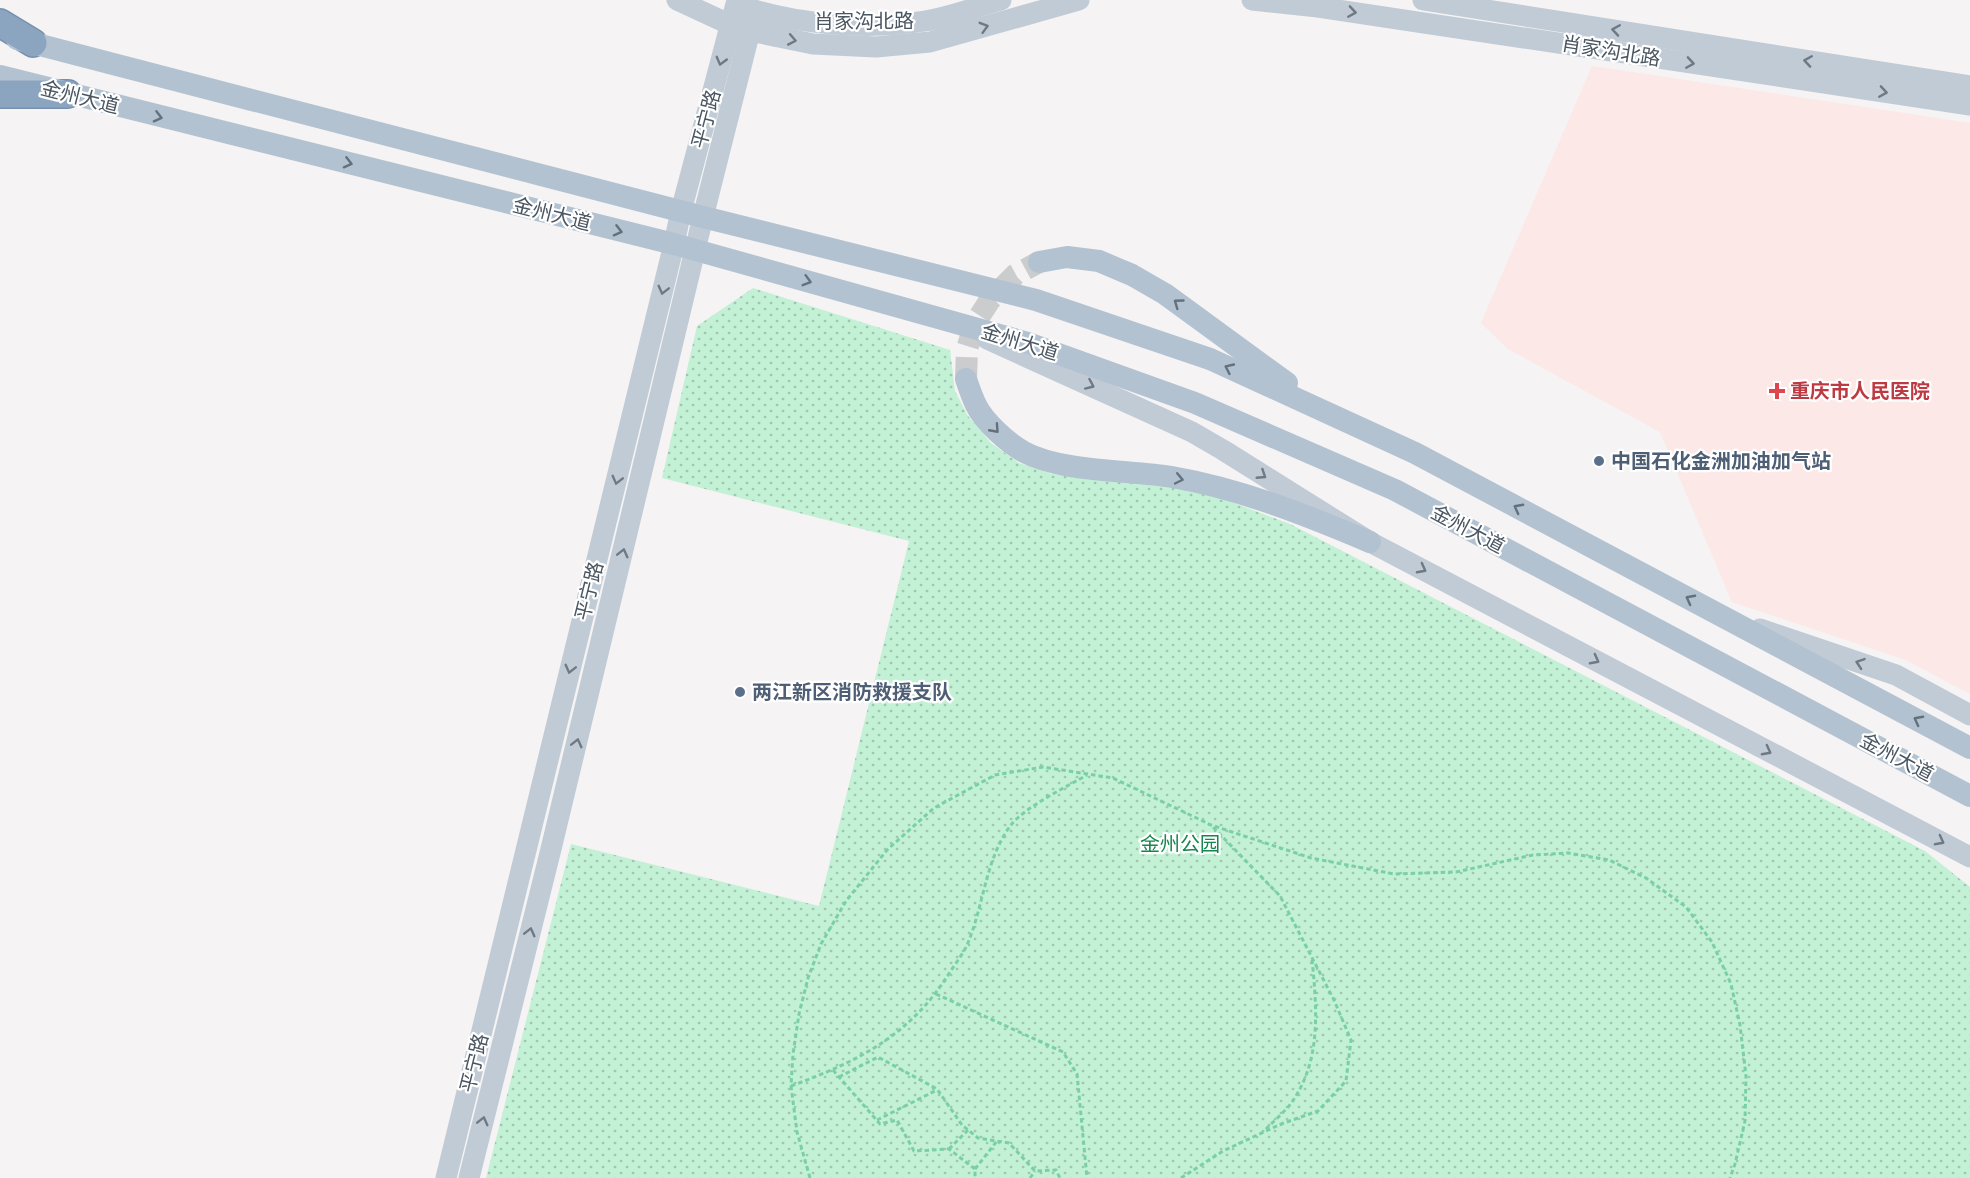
<svg xmlns="http://www.w3.org/2000/svg" width="1970" height="1178" viewBox="0 0 1970 1178" font-family="Rubik,'Noto Sans SC',sans-serif">
  <style>
    .medical { fill: #fce8e6 }
    .grass { fill: url(#grass-dots) }
    .lines { fill: none; stroke-linecap: round; stroke-linejoin: round }
    .primary-tunnel { stroke: #caccce; stroke-width: 22; stroke-dasharray: 22 11; stroke-linecap: butt }
    .highway-casing { stroke: #7690ad; stroke-width: 30 }
    .path { stroke: #7ad0a6; stroke-width: 3; stroke-dasharray: 4.5 3; stroke-linecap: butt }
    .secondary { stroke: #c1cbd6; stroke-width: 21 }
    .primary { stroke: #b3c2d1; stroke-width: 22 }
    .highway { stroke: #8ba5c1; stroke-width: 27 }
    .oneway { stroke: #6e7984 }
    .oneway2 { stroke: #64717d }
    .health-dot { fill: #e0444e; stroke: #fff; stroke-width: 2 }
    .service-dot { fill: #5c6f8a; stroke: #fff; stroke-width: 2 }
    .labels { text-anchor: middle; stroke-width: 4.5; stroke-linejoin: round; paint-order: stroke }
    .street-label { font-size: 20px; fill: #4a5661; stroke: #fff }
    .health-label { font-size: 20px; font-weight: bold; fill: #be3a42; stroke: #fff; text-anchor: start }
    .service-label { font-size: 20px; font-weight: bold; fill: #4e5e75; stroke: #fff; text-anchor: start }
    .park-label { font-size: 20px; fill: #17864f; stroke: #fff }
  </style>
  <defs>
    <pattern id="grass-dots" width="8" height="8" patternUnits="userSpaceOnUse" patternTransform="scale(1.5)"><rect width="8" height="8" fill="#c3f1d5"/><path d="M2 2h.1M6 6h.1" fill="none" stroke="#a0c6b0" stroke-width="1.8" stroke-linecap="round"/></pattern>
  </defs>
  <rect width="100%" height="100%" fill="#f5f3f3"/>
  <polygon class="medical" points="1592,66 1970,123 1970,694 1906,660 1732,602 1660,432 1508,349 1481,323"/>
  <polygon class="grass" points="753,288 950,350 955,391 968,416 991,443 1019,463 1052,474 1170,486 1221,498 1290,524 1925,851 1970,887 1970,1178 486,1178 571,844 819,906 909,541 662,478 697,326"/>
  <g class="lines">
    <polyline class="primary-tunnel" points="966,379 967,349 975,323 990,300 1015,275 1039,262"/>
    <g class="highway-casing">
      <g id="highway">
        <polyline points="0,23 33,43"/>
        <polyline points="0,94 68,94"/>
      </g>
    </g>
    <g class="path">
      <polyline points="936,994 1063,1052 1077,1074 1087,1178"/>
      <polyline points="833,1070 880,1124 897,1120 914,1151 949,1149 975,1169 975,1178"/>
      <polyline points="839,1077 878,1057 937,1089 962,1125 978,1138 1009,1143 1035,1171 1056,1170 1060,1178"/>
      <path d="M791,1086c68,-25 120,-51 159,-114 6,-9 13,-18 17,-27 17,-39 18,-86 44,-120 14,-18 55,-38 76,-50"/>
      <polyline points="877,1120 937,1090"/>
      <path d="M1266,1129c7,-7 16,-15 23,-23 33,-43 28,-96 23,-147"/>
      <polyline points="949,1149 968,1130"/>
      <polyline points="975,1169 997,1141"/>
      <polyline points="810,1178 797,1132 791,1086 793,1054 799,1014 808,978 821,944 846,901 887,850 934,808 995,775 1043,767 1113,778 1211,825 1311,858 1394,874 1456,872 1533,855 1568,853 1609,860 1646,878 1686,907 1712,942 1731,984 1740,1025 1746,1076 1745,1121 1735,1164 1730,1178"/>
      <polyline points="1030,1178 1035,1171"/>
      <polyline points="1181,1178 1223,1151 1281,1124 1318,1111 1346,1081 1351,1040 1334,1000 1280,896 1212,826"/>
    </g>
    <g class="secondary">
      <polyline points="677,0 731,25 750,31 813,44 876,47 930,42 1079,0"/>
      <polyline points="1252,0 1318,7 1970,105"/>
      <polyline points="1423,0 1970,86"/>
      <path d="M742,6c54,19 127,24 183,15 26,-4 51,-14 76,-21"/>
      <polyline points="987,339 1192,432 1223,450 1370,542 1970,857"/>
      <polyline points="1760,629 1896,675 1970,715"/>
      <polyline points="446,1178 674,244 681,211 736,4"/>
      <polyline points="469,1178 551,849 703,217 755,11"/>
    </g>
    <g class="primary">
      <polyline points="17,39 703,217 1036,300 1210,359 1415,453 1970,748"/>
      <polyline points="0,76 674,244 1028,343 1195,403 1395,490 1970,796"/>
      <polyline points="1039,262 1067,257 1099,261 1132,275 1165,294 1287,383"/>
      <path d="M966,379c3,9 6,18 10,26 8,17 32,38 48,47 37,20 105,18 148,25 69,12 134,38 198,65"/>
    </g>
    <use href="#highway" class="highway"/>
  </g>
  <defs><path id="oneway-chevron" d="M-2-3.5L2.5 0L-2 3.5" fill="none" stroke-width="1.6" stroke-linecap="round" stroke-linejoin="round" transform="scale(1.5)"/></defs>
  <g class="oneway">
    <use href="#oneway-chevron" transform="translate(1352 12) rotate(9)"/>
    <use href="#oneway-chevron" transform="translate(984 27) rotate(-16)"/>
    <use href="#oneway-chevron" transform="translate(1616 30) rotate(-171)"/>
    <use href="#oneway-chevron" transform="translate(792 40) rotate(11)"/>
    <use href="#oneway-chevron" transform="translate(721 61) rotate(105)"/>
    <use href="#oneway-chevron" transform="translate(1808 61) rotate(-171)"/>
    <use href="#oneway-chevron" transform="translate(1690 63) rotate(9)"/>
    <use href="#oneway-chevron" transform="translate(1883 92) rotate(9)"/>
    <use href="#oneway-chevron" transform="translate(663 290) rotate(104)"/>
    <use href="#oneway-chevron" transform="translate(1090 385) rotate(24)"/>
    <use href="#oneway-chevron" transform="translate(1262 475) rotate(33)"/>
    <use href="#oneway-chevron" transform="translate(617 480) rotate(104)"/>
    <use href="#oneway-chevron" transform="translate(623 553) rotate(-76)"/>
    <use href="#oneway-chevron" transform="translate(1422 569) rotate(28)"/>
    <use href="#oneway-chevron" transform="translate(1595 660) rotate(28)"/>
    <use href="#oneway-chevron" transform="translate(1860 663) rotate(-161)"/>
    <use href="#oneway-chevron" transform="translate(570 669) rotate(104)"/>
    <use href="#oneway-chevron" transform="translate(577 743) rotate(-76)"/>
    <use href="#oneway-chevron" transform="translate(1767 751) rotate(28)"/>
    <use href="#oneway-chevron" transform="translate(1940 841) rotate(28)"/>
    <use href="#oneway-chevron" transform="translate(530 932) rotate(-76)"/>
    <use href="#oneway-chevron" transform="translate(483 1121) rotate(-76)"/>
  </g>
  <g class="oneway2">
    <use href="#oneway-chevron" transform="translate(158 117) rotate(14)"/>
    <use href="#oneway-chevron" transform="translate(348 163) rotate(14)"/>
    <use href="#oneway-chevron" transform="translate(618 231) rotate(14)"/>
    <use href="#oneway-chevron" transform="translate(807 281) rotate(16)"/>
    <use href="#oneway-chevron" transform="translate(1178 303) rotate(-144)"/>
    <use href="#oneway-chevron" transform="translate(1229 368) rotate(-155)"/>
    <use href="#oneway-chevron" transform="translate(995 429) rotate(48)"/>
    <use href="#oneway-chevron" transform="translate(1179 479) rotate(12)"/>
    <use href="#oneway-chevron" transform="translate(1518 508) rotate(-152)"/>
    <use href="#oneway-chevron" transform="translate(1690 599) rotate(-152)"/>
    <use href="#oneway-chevron" transform="translate(1918 720) rotate(-152)"/>
  </g>
  <path class="health-dot" d="M1774 382h6v6h6v6h-6v6h-6v-6h-6v-6h6z"/>
  <g class="service-dot">
    <circle cx="1599" cy="461" r="6"/>
    <circle cx="740" cy="692" r="6"/>
  </g>
  <g class="labels">
    <g class="street-label">
      <text x="864" y="28">肖家沟北路</text>
      <text transform="translate(1611 51) rotate(9)" y="7">肖家沟北路</text>
      <text transform="translate(80 97) rotate(14)" y="7">金州大道</text>
      <text transform="translate(706 119) rotate(-75)" y="7">平宁路</text>
      <text transform="translate(552 214) rotate(14)" y="7">金州大道</text>
      <text transform="translate(1020 342) rotate(17)" y="7">金州大道</text>
      <text transform="translate(1468 529) rotate(28)" y="7">金州大道</text>
      <text transform="translate(589 591) rotate(-76)" y="7">平宁路</text>
      <text transform="translate(1897 757) rotate(28)" y="7">金州大道</text>
      <text transform="translate(474 1063) rotate(-76)" y="7">平宁路</text>
    </g>
    <g class="health-label">
      <text x="1790" y="398">重庆市人民医院</text>
    </g>
    <g class="service-label">
      <text x="1611" y="468">中国石化金洲加油加气站</text>
      <text x="752" y="699">两江新区消防救援支队</text>
    </g>
    <g class="park-label">
      <text x="1180" y="851">金州公园</text>
    </g>
  </g>
</svg>
